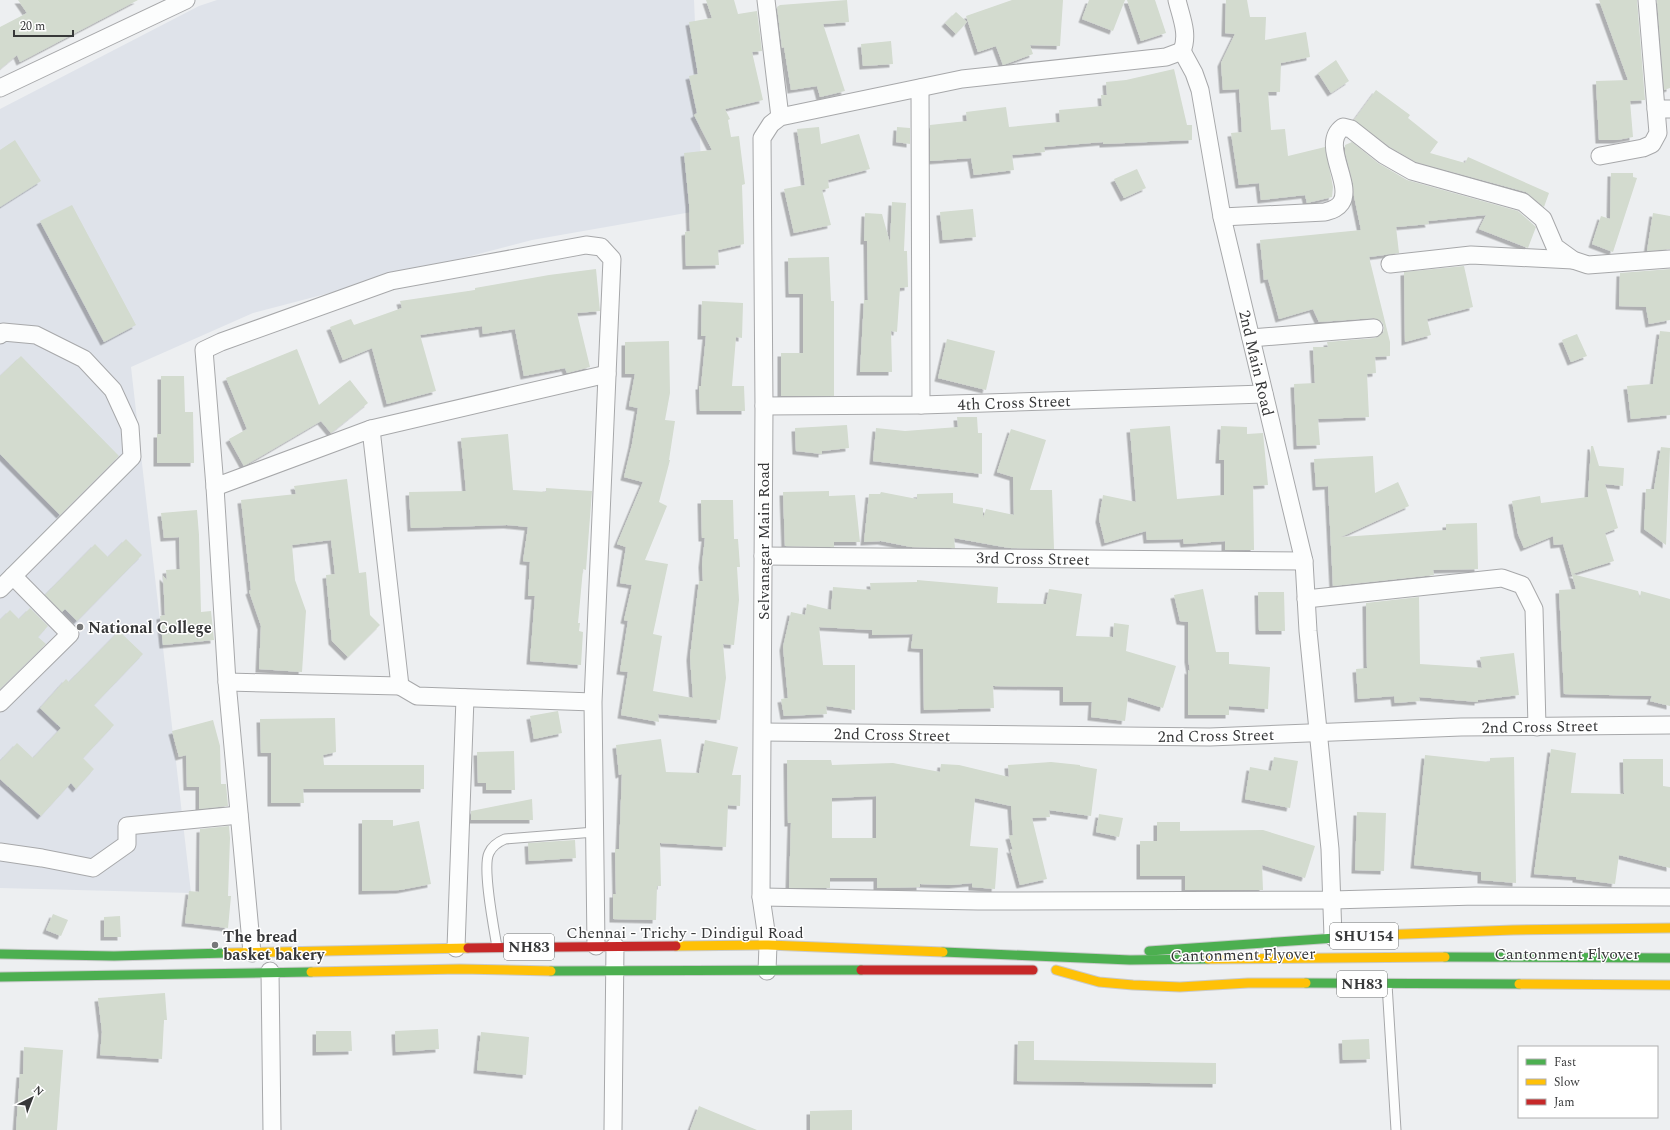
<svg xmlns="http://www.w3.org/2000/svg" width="1670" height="1130" viewBox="0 0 1670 1130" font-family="Spectral,serif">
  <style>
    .built { fill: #dfe3ea }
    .building { fill: #d3dbcf; fill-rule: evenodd; filter: url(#shadow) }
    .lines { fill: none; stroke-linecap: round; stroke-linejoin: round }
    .lane-casing { stroke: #a7a8aa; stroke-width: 11 }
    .street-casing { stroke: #a7a8aa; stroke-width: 19 }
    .fast-casing { stroke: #c9cacb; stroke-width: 11 }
    .slow-casing { stroke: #c9cacb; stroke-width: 11 }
    .jam-casing { stroke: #c9cacb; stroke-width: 11 }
    .lane { stroke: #fcfdfd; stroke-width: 9 }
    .street { stroke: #fcfdfd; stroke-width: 17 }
    .fast { stroke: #4caf50; stroke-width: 9 }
    .slow { stroke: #ffc107; stroke-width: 9 }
    .jam { stroke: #c62828; stroke-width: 9 }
    .poi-dot { fill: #777879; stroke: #fff; stroke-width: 1.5 }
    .labels { text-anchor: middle; stroke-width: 3; stroke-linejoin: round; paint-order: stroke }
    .shield { fill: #fff; stroke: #737474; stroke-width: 1 }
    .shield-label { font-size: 15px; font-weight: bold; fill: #373839 }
    .street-label { font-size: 16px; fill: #373839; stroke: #fff }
    .poi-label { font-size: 16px; font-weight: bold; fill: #373839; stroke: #fff; text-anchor: start }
  </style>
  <defs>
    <filter id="shadow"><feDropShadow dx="-3.5" dy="3.5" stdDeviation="0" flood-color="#0004"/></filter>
  </defs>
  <rect width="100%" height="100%" fill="#edeff1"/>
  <polygon class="built" points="217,0 694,0 703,210 532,240 253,313 131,367 191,893 0,888 0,109 199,6"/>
  <g class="building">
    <polygon points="18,0 138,0 20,62 17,55 0,69 0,27 27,13"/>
    <polygon points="706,0 734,0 738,14 757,11 762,51 752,52 763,100 725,109 730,119 728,120 731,137 739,136 745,184 742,185 744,244 718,250 719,265 686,266 685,232 690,231 689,204 684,153 712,150 694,115 697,113 689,76 698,74 689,22 712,18"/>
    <polygon points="847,0 849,22 823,24 845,91 820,97 817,86 791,90 784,47 782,48 777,7 780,5"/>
    <polygon points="1012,0 1063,0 1060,46 1030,45 1033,54 1003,65 996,46 978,52 966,16"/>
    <polygon points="1089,0 1125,0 1113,31 1082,19"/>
    <polygon points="1127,0 1155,0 1166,33 1141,41"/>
    <polygon points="1226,0 1247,0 1250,17 1266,17 1265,40 1306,32 1310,57 1281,63 1280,92 1268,92 1271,130 1285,129 1288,156 1325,147 1333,187 1332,197 1307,203 1305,195 1261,200 1259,183 1239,185 1231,133 1242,132 1239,89 1223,90 1221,63 1235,34 1225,33"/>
    <polygon points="1599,0 1637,0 1645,100 1630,101 1633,137 1617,140 1599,140 1596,81 1628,80"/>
    <polygon points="1657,0 1670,0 1670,88 1664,90"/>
    <polygon points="956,12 967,22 956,34 945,23"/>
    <polygon points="891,41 893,64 863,66 861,44"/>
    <polygon points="1336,60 1349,81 1331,93 1318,73"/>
    <polygon points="1174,69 1187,125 1192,125 1192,140 1103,144 1103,142 1044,147 1045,152 1012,155 1014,170 974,175 971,158 930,161 930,125 967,121 966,112 1006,107 1009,127 1060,122 1059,110 1102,106 1101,95 1107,95 1106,82 1126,80"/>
    <polygon points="1376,90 1410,115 1408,118 1438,142 1430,153 1465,163 1468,157 1549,193 1544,207 1526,192 1416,162 1390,147 1354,120"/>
    <polygon points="819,127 821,144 859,134 870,169 828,180 829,188 822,190 831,225 794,233 784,189 805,185 797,129"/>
    <polygon points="897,127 910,128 910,144 896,142"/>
    <polygon points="15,140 41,181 0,207 0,150"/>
    <polygon points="1352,142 1378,163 1407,180 1518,211 1536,227 1528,248 1479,229 1486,215 1428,221 1429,224 1396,227 1399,253 1369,257 1390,342 1390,356 1375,357 1376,373 1367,374 1369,417 1318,419 1320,445 1297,446 1294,384 1315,383 1313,347 1328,347 1327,342 1375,338 1383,333 1384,327 1382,322 1374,318 1319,322 1313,309 1279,319 1268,279 1264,280 1260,240 1361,230 1354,196 1353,183 1345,152 1345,145"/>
    <polygon points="1137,169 1146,188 1124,198 1114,179"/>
    <polygon points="1611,173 1633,173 1633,177 1637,178 1613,252 1592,244 1601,216 1610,219"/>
    <polygon points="892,202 906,203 904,251 907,251 908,287 900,288 897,332 891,331 892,372 860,372 864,300 868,300 867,241 864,241 865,213 882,214 890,243"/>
    <polygon points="72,205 136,325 104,342 40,221"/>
    <polygon points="973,209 976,237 943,240 940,212"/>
    <polygon points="1653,213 1670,216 1670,249 1647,251"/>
    <polygon points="829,257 831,301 834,301 834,396 781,396 781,353 803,353 803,294 789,294 788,258"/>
    <polygon points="1464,266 1473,307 1427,319 1431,335 1405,342 1404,272"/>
    <polygon points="596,269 600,311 577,313 590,367 567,373 565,368 524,376 515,329 483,334 482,326 420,335 436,391 387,404 372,348 343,360 330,327 351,319 354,325 402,308 400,301 475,290 475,288 549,275"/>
    <polygon points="1670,269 1670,320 1649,324 1646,307 1619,306 1620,273"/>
    <polygon points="702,301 743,303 742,338 736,337 732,386 744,386 745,411 700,411 699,386 701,386 706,336 701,336"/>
    <polygon points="1660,331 1670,332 1670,415 1631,419 1627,386 1653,384"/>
    <polygon points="1577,334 1587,356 1571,362 1562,340"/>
    <polygon points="947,339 995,351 986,390 938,378"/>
    <polygon points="669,341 670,393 665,420 675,421 669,460 670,460 659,502 667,506 645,560 668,564 653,634 662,636 653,691 693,698 690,657 699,581 703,581 702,564 705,538 702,538 701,500 733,500 734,539 738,539 740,567 737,567 739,600 734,645 723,644 726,678 720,720 658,714 659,722 621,715 628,672 620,671 628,621 624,620 632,585 620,583 626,547 617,544 643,482 624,477 632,444 638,408 629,406 635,374 625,374 625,342"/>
    <polygon points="297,349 319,405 350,380 368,403 331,433 321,421 244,466 229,439 247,429 226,378"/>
    <polygon points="21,356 119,456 60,515 0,454 0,376"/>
    <polygon points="161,376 184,376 185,412 193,412 194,463 157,463 157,434 161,434"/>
    <polygon points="957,417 977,417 978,433 982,433 982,474 873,461 876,428 905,431 958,427"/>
    <polygon points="847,425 849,448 822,451 822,454 796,451 795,428"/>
    <polygon points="1170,426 1177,499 1224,495 1224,460 1219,460 1221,426 1247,427 1247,434 1263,433 1268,485 1253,486 1254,550 1225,550 1225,541 1184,544 1183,539 1147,540 1146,531 1105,543 1099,519 1103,495 1136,502 1130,429"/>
    <polygon points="1011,429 1046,440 1030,490 1052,490 1054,549 1009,548 954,538 955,548 911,547 881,541 864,542 869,494 880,494 881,492 917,499 917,494 953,493 953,503 983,508 983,518 986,509 1014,515 1013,477 997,472"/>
    <polygon points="508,434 513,490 546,492 546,488 592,491 586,570 583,569 578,623 580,623 579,631 583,632 581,665 530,661 535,596 528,596 530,562 523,561 528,527 507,525 411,528 409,492 466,491 461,438"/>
    <polygon points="1591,446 1593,446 1599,466 1624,468 1623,486 1605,484 1618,528 1605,533 1614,561 1572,574 1638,591 1640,598 1641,591 1670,599 1670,706 1650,701 1652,696 1564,694 1559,590 1576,589 1563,544 1554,545 1553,536 1524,548 1518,534 1512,501 1540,496 1541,503 1588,497"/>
    <polygon points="1661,447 1670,448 1666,545 1644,529 1646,489 1654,489"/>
    <polygon points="1373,456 1375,493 1398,482 1409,506 1341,537 1446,530 1446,524 1477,523 1478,569 1433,570 1434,575 1333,586 1328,486 1316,487 1314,459"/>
    <polygon points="347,479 359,573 366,572 370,615 380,625 348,657 332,641 326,575 335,574 331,540 292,545 295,580 306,611 302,672 259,669 261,626 249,591 251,590 241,500 296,494 294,486"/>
    <polygon points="829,491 829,496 855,495 860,542 834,542 834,547 785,546 783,492"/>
    <polygon points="197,510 199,535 201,612 211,611 214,640 163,645 160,616 165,615 163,576 167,580 166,570 180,569 179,537 164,538 161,513"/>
    <polygon points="126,539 142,555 77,621 65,609 62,612 45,595 95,544 108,557"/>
    <polygon points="917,580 998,587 997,603 1046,604 1049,589 1082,594 1076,636 1113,637 1114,623 1129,625 1126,651 1176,666 1163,708 1128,697 1125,721 1091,717 1092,702 1063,702 1063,687 993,686 994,708 924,710 923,649 911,648 913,634 872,635 872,630 819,627 823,665 855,665 855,710 826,706 827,714 784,716 781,699 788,698 783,647 791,612 805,615 807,604 831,610 833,587 871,590 870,583 917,582"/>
    <polygon points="1203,589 1216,652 1229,652 1229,664 1270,667 1268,709 1229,706 1229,715 1188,715 1188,670 1190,671 1188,659 1188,622 1180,621 1174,595"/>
    <polygon points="1258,592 1284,592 1285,631 1259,631"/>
    <polygon points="1419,597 1420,664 1482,668 1480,657 1514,653 1519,695 1478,700 1478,702 1419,697 1420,701 1395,703 1394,696 1358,699 1356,669 1367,668 1366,603"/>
    <polygon points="30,608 48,626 38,637 46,644 0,689 0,620 10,610 19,619"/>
    <polygon points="119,631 143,654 94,705 114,725 83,758 94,769 76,789 71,783 41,816 0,779 0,761 17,743 33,758 61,728 40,708 66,679 69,682"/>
    <polygon points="558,711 562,733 534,739 530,716"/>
    <polygon points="335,718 336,752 323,755 324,765 424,765 424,789 303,789 304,803 271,803 271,753 261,753 260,719"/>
    <polygon points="213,720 220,746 221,784 226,784 228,806 199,809 199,787 187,787 186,755 179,757 172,731"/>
    <polygon points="661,739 666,772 699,773 705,740 738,747 732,775 741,775 740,806 728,805 726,847 660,843 661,886 657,886 656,920 613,919 613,894 616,894 615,849 619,849 622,774 619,775 616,745"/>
    <polygon points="1551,749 1576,753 1571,793 1624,794 1623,759 1663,759 1663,786 1670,787 1670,868 1619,855 1615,884 1576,879 1576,877 1534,874"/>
    <polygon points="514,751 515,790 486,790 486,783 478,783 477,752"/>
    <polygon points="1425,755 1490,762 1490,758 1514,757 1516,883 1481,880 1481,872 1414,865"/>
    <polygon points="1274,757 1298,761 1290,808 1245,799 1250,767 1271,771"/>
    <path d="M787,760h44l1,5 61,-2 47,9 1,-8 18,1 50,12 -1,-12 43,-3 29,3v1l17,3 -6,47 -42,-6 1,7 -18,1 15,61 -27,6 -10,-36 3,1 -4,-14 4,-1 -2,-29 -36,-8 -5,48 28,2 -3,41 -23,-2v-4l-20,2 -32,-1v3l-43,1v-10h-47v10h-41l2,-65h-3zM876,796v42h-44v-40z"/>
    <polygon points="532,799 533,820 471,820 471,811"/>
    <polygon points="1357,812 1386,813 1384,871 1355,870"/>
    <polygon points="1099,814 1123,818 1119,837 1096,832"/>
    <polygon points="362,820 393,820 393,826 419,821 431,884 400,890 362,891"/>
    <polygon points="1157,822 1180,822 1180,831 1263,830 1315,846 1305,878 1262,865 1263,890 1185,890 1185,876 1140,876 1140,841 1157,841"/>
    <polygon points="229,826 230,838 228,896 231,896 228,928 185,923 189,891 199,892 200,829"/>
    <polygon points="575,840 576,858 529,861 528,843"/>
    <polygon points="53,914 68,920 61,936 46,930"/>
    <polygon points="120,916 121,937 104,937 104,917"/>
    <polygon points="165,993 167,1020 164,1020 162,1059 100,1055 102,1032 98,998"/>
    <polygon points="438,1029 439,1049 396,1052 395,1031"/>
    <polygon points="316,1031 351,1031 352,1051 316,1052"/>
    <polygon points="481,1032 529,1037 526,1075 477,1070"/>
    <polygon points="1369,1039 1370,1059 1343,1060 1342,1040"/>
    <polygon points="1018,1041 1034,1041 1034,1060 1216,1063 1216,1084 1017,1081"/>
    <polygon points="24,1047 63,1050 57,1130 16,1130 20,1074 23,1074"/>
    <polygon points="699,1106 757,1130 690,1130"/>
    <polygon points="852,1110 852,1130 810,1130 810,1111"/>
  </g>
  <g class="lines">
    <g class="lane-casing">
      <g id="lane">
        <path d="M497,947c-3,-18 -15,-80 -8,-94 3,-7 9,-11 16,-14l90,-7"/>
        <polyline points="1387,984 1396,1130"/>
      </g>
    </g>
    <g class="street-casing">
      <g id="street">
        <polyline points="766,0 780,117"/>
        <path d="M1177,0c4,17 12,34 5,51"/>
        <polyline points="1182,51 1194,73 1200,90 1222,217 1304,561 1308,631 1330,849 1333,937"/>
        <polyline points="0,88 186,0"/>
        <polyline points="920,88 921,405"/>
        <polyline points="1656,109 1670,109"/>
        <polyline points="1600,156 1643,148 1652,144 1658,133 1647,0"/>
        <path d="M1222,217l103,-5c6,-2 12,-3 16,-9 13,-19 -22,-59 2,-76l8,2 33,26 28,16 111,31 20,17 12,28 18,13 15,5 82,-6"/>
        <polyline points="1390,264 1471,255 1573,260"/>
        <polyline points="0,335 3,332 36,335 84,359 113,390 130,427 132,457 13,576"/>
        <polyline points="1251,338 1374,328"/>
        <polyline points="764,406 921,405 1264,394"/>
        <polyline points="371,429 607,374"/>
        <polyline points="215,487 227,682 252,953"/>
        <polyline points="763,556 1304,561"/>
        <polyline points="0,589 13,576 70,634 0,703"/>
        <polyline points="1306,599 1502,578 1522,585 1534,609 1537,727"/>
        <polyline points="227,682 400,686"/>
        <polyline points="593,702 417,696 400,686 371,429 215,487 204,350 221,342 391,281 586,245 601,247 612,259 593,702 596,946"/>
        <polyline points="763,732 1210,737 1461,727 1670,725"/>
        <polyline points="0,852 42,858 93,868 127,844 127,826 239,815"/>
        <polyline points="761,897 978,901 1332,900 1476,896 1670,897"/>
        <polyline points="456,948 465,698"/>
        <polyline points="270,971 272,1130"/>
        <polyline points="767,971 768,945 761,897 764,406 762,138 771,124 780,117 962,79 1166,57 1182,51"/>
        <polyline points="613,1130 615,946"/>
      </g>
    </g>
    <g class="fast-casing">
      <g id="fast">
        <polyline points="1149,951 1379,935"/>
        <polyline points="943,952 1130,960 1208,959"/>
        <polyline points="0,954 114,956 227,953"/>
        <polyline points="1445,957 1670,958"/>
        <polyline points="551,971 861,970"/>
        <polyline points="0,977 311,972"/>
        <polyline points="1306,983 1519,984"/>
      </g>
    </g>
    <g class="slow-casing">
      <g id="slow">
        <polyline points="1379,935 1513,930 1670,928"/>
        <polyline points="676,946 768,945 943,952"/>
        <polyline points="227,953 468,948"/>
        <polyline points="1208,959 1445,957"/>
        <polyline points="1056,970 1099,982 1133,985 1180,987 1248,983 1306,983"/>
        <polyline points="311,972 460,969 551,971"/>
        <polyline points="1519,984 1670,985"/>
      </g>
    </g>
    <g class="jam-casing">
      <g id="jam">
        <polyline points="468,948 676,946"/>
        <polyline points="861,970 1033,970"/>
      </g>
    </g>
    <use href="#lane" class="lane"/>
    <use href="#street" class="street"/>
    <use href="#fast" class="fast"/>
    <use href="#slow" class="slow"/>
    <use href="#jam" class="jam"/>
  </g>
  <g class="poi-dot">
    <circle cx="80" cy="627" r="4"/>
    <circle cx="215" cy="945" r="4"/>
  </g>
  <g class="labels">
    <g class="shield">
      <rect x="1330" y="923" width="68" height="26" rx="3"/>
      <rect x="504" y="934" width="50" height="26" rx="3"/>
      <rect x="1337" y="971" width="50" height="26" rx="3"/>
    </g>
    <g class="shield-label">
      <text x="1364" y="941">SHU154</text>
      <text x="529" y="952">NH83</text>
      <text x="1362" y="989">NH83</text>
    </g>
    <g class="street-label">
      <text transform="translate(1257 363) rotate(77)" y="6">2nd Main Road</text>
      <text transform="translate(1014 402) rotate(-2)" y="6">4th Cross Street</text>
      <text transform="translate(763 541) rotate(-90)" y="6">Selvanagar Main Road</text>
      <text transform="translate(1033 558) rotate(1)" y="6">3rd Cross Street</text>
      <text transform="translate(1540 726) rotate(-1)" y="6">2nd Cross Street</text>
      <text transform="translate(892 734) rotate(1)" y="6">2nd Cross Street</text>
      <text transform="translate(1216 735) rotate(-1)" y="6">2nd Cross Street</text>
      <text x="685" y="938">Chennai - Trichy - Dindigul Road</text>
      <text x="1567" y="959">Cantonment Flyover</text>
      <text transform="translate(1243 954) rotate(-1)" y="6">Cantonment Flyover</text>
    </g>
    <g class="poi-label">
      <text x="88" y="633">National College</text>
      <text x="223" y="942">The bread<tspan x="223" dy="18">basket bakery</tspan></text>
    </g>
  </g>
  <rect x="1518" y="1046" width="140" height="72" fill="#ffffff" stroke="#afafb0"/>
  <rect x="1526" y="1059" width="20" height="6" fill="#4caf50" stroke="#afafb0"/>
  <text x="1554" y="1066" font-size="12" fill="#373839">Fast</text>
  <rect x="1526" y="1079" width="20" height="6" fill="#ffc107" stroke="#afafb0"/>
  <text x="1554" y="1086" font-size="12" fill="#373839">Slow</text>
  <rect x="1526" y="1099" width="20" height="6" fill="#c62828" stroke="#afafb0"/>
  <text x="1554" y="1106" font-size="12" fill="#373839">Jam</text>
  <g transform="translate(32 1098) rotate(42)" stroke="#ffffff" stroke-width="3" paint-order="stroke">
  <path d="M0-3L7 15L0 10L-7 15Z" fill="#373839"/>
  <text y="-6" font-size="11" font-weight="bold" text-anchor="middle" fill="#373839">N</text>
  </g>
  <path d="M14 30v6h59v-6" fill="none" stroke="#373839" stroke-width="2"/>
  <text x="20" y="30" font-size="12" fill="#373839" stroke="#ffffff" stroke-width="3" paint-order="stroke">20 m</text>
</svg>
